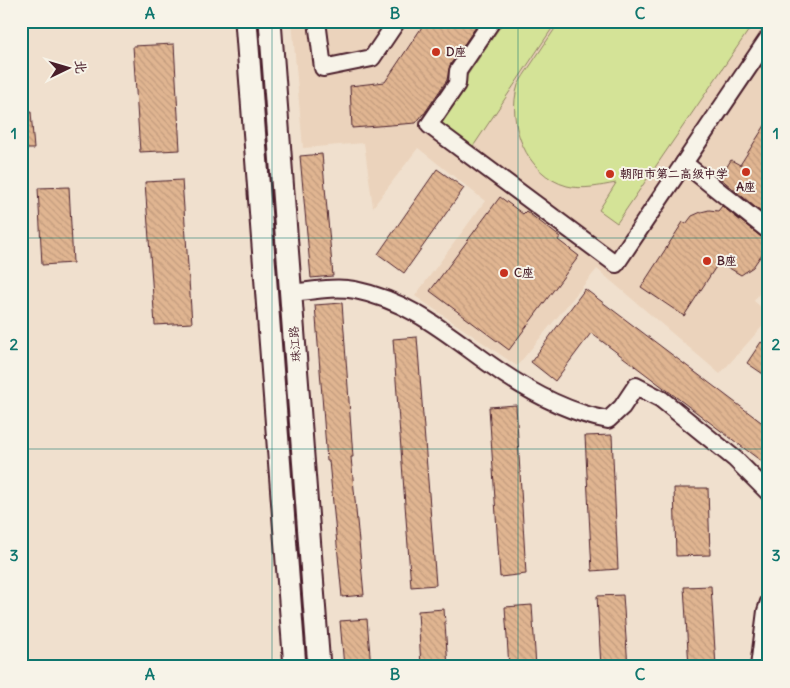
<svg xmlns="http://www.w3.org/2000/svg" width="790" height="688" viewBox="0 0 790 688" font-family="Delius,'LXGW WenKai TC',sans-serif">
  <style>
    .built { fill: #ebd3bc }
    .pitch { fill: #d4e397; stroke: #8f8161 }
    .building { fill: url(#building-back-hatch); stroke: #4a1f2b }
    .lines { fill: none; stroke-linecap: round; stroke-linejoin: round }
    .minor-casing { stroke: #4a1f2b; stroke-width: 20 }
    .major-casing { stroke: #4a1f2b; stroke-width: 25 }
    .minor { stroke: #f7f3e8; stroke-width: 16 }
    .major { stroke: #f7f3e8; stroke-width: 21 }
    .grid { fill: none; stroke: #0f766e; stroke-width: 1; stroke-opacity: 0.55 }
    .poi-dot { fill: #c8321e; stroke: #f7f3e8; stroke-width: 2 }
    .labels { text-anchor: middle; stroke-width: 4; stroke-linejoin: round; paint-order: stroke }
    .poi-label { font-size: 12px; font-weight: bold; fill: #4a1f2b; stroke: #f7f3e8; text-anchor: start }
    .street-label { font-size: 12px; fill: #4a1f2b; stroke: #f7f3e8 }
    .neatline { fill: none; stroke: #0f766e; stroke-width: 2 }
    .grid-label { font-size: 16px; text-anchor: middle; font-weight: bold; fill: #0f766e }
  </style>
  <defs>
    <pattern id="building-back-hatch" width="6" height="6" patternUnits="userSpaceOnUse" patternTransform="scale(1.25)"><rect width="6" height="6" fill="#e0b591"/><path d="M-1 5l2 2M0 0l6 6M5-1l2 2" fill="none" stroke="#c29b7d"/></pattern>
  </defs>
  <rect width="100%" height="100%" fill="#f0e0ce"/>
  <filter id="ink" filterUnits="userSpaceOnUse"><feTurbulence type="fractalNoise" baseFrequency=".02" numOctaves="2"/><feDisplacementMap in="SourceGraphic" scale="10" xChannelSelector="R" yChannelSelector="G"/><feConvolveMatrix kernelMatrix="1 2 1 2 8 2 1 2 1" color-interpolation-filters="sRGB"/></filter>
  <g filter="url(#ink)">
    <polygon class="built" points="292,21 769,21 769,279 754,301 769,314 769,319 720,374 597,269 517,366 415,296 485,201 418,148 373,207 364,143 303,148"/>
    <g class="pitch">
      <polygon points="504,21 557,21 472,148 435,123"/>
      <path d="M560,21h195l-138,202 -18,-13 17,-27c-17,3 -33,7 -49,3 -41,-11 -61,-64 -49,-101 3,-6 8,-13 12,-19 10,-15 20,-30 30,-45z"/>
    </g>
    <g class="building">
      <polygon points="426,21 480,21 450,65 447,80 424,114 423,114 416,123 352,128 350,86 385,82"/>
      <polygon points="174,44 180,150 140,152 133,46"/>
      <polygon points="31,112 34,149 21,149 21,113"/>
      <polygon points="769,119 769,213 768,212 767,217 720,178 731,160 740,165"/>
      <polygon points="322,154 333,276 311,278 300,156"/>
      <polygon points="437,169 464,188 404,273 378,254"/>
      <polygon points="182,180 192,323 155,325 145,182"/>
      <polygon points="69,187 73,263 42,265 38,188"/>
      <polygon points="500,197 523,214 526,211 560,237 558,240 579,256 509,350 430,291"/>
      <polygon points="722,206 765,240 762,254 753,267 741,275 719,262 684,316 641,287 683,222 686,224 692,216 701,212 709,210 718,211"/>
      <polygon points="585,289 769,428 769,467 591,333 555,381 531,362"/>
      <polygon points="342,303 353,457 351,457 364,595 342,597 329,461 327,461 315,305"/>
      <polygon points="417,337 436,585 411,587 393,339"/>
      <polygon points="761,342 769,347 769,378 747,363"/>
      <polygon points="516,405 526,574 500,577 489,407"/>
      <polygon points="612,435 618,569 592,571 585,436"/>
      <polygon points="674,488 708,488 710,555 676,556"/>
      <polygon points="711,586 716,667 689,667 684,587"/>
      <polygon points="623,595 628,667 601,667 597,596"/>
      <polygon points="532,605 536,667 509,667 505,607"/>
      <polygon points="444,609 448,667 421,667 418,611"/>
      <polygon points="367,619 371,667 344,667 340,621"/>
    </g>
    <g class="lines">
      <g class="minor-casing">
        <g id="minor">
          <polyline points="317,21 323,68 372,58 397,21"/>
          <polyline points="492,21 458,71 457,84 429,125 616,264 769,37"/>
          <polyline points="684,163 769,231"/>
          <path d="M291,293c21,-2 44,-7 64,-3 54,11 90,42 133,73 36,26 77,49 120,57l14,-13 14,-21 25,13 74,60 34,34"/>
          <polyline points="759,667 766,611 769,602"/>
        </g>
      </g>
      <g class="major-casing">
        <g id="major">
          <polyline points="246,21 295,667"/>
          <polyline points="270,21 319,667"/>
        </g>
      </g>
      <use href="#minor" class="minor"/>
      <use href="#major" class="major"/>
    </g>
  </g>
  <path class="grid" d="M272,21v646M518,21v646M21,238h748M21,449h748"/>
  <g class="poi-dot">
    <circle cx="436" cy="52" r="5"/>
    <circle cx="746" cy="172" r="5"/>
    <circle cx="610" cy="174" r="5"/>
    <circle cx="707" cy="261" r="5"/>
    <circle cx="504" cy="273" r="5"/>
  </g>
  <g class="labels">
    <g class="poi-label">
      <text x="446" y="56">D座</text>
      <text x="620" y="178">朝阳市第二高级中学</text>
      <text x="746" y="191" text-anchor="middle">A座</text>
      <text x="717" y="265">B座</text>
      <text x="514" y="277">C座</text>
    </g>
    <g class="street-label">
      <text transform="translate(295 344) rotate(-94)" y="4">珠江路</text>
    </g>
  </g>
  <rect width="790" height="688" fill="none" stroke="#f7f3e8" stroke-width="55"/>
  <g transform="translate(68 68) rotate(85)" stroke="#f7f3e8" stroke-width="4" paint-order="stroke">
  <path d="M0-4L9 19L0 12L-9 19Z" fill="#4a1f2b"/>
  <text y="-8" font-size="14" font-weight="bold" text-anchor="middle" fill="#4a1f2b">北</text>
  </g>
  <rect x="28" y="28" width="734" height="632" class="neatline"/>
  <g class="grid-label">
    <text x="150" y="19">A</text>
    <text x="395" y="19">B</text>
    <text x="640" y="19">C</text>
    <text x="14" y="139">1</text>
    <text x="776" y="139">1</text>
    <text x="14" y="350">2</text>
    <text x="776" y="350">2</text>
    <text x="14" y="561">3</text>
    <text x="776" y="561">3</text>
    <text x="150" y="680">A</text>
    <text x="395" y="680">B</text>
    <text x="640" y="680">C</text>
  </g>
</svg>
